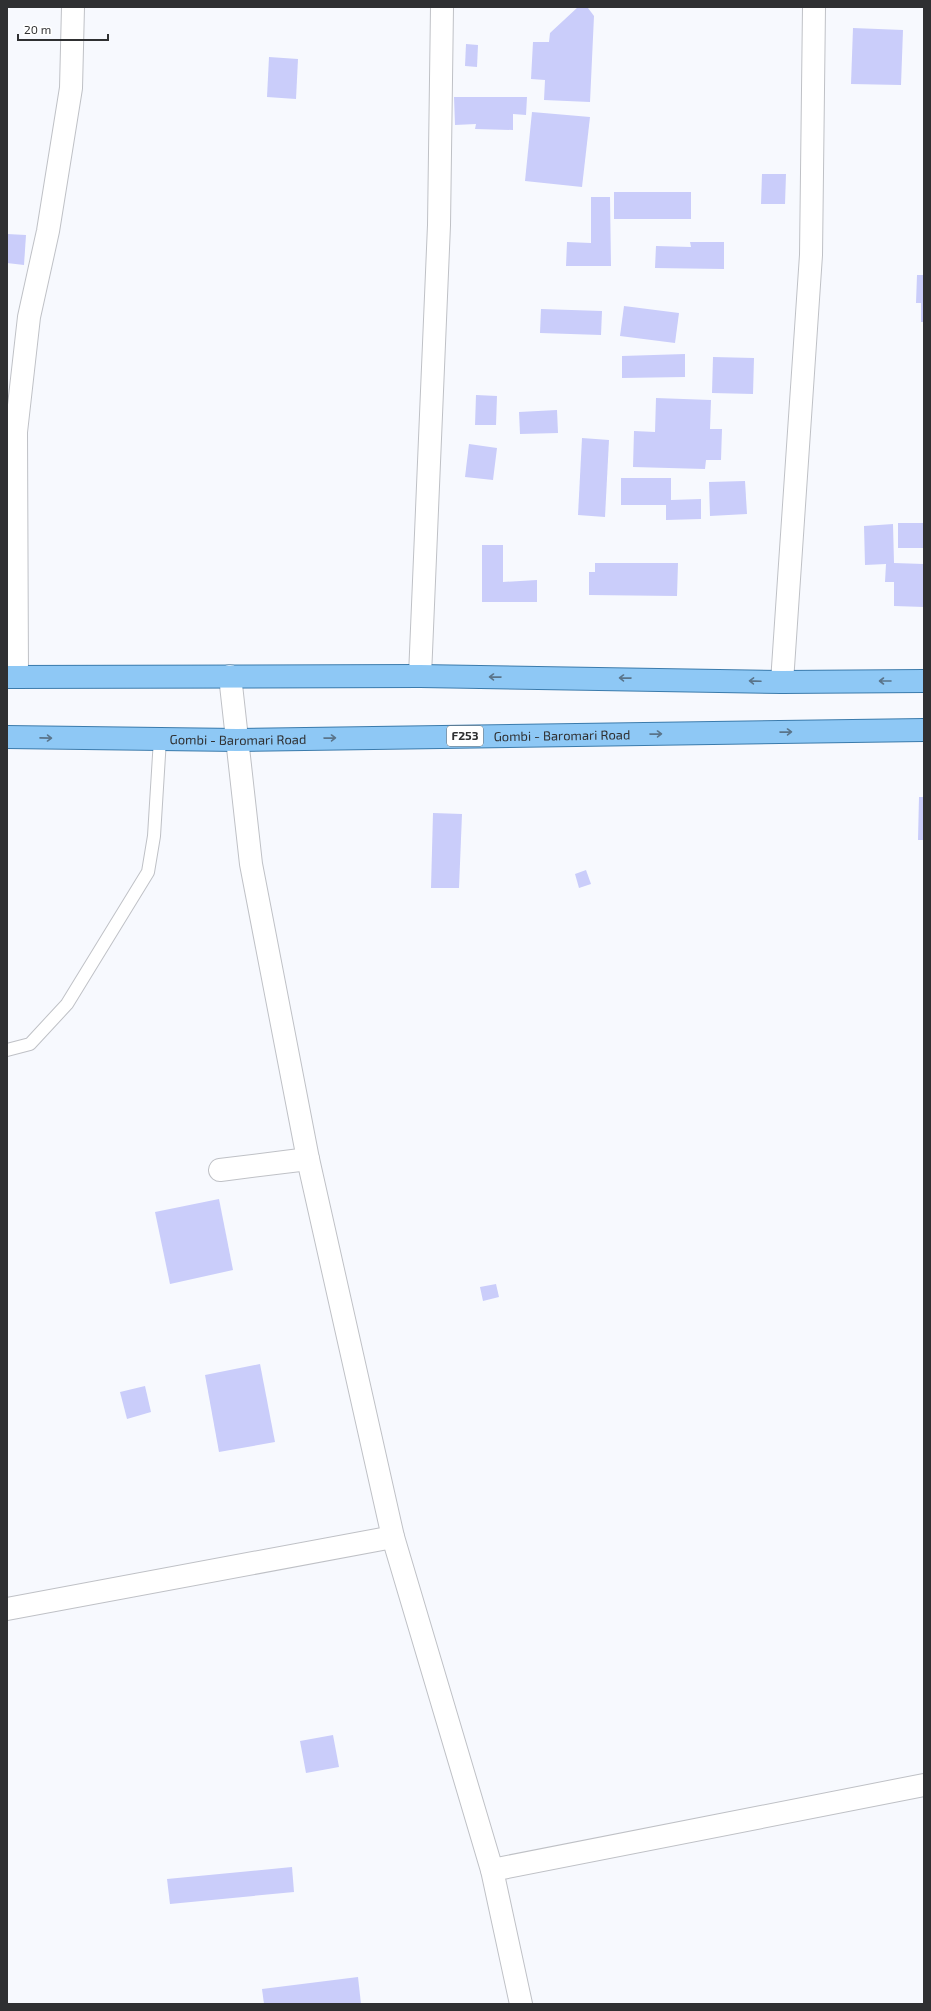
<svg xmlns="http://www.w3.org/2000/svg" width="931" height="2011" viewBox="0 0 931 2011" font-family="'Exo 2',sans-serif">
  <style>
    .building { fill: #cacdfa }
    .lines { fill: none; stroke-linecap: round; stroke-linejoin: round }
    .lane-casing { stroke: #bfc1c6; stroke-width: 14 }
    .street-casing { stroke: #bfc1c6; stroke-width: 24 }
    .primary-casing { stroke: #3b7bac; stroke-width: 24 }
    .lane { stroke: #fff; stroke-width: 12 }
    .street { stroke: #fff; stroke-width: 22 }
    .primary { stroke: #8ec8f5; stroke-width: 22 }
    .oneway { stroke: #5a748a }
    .labels { text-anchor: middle; stroke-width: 3; stroke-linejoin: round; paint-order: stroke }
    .shield { fill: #fff; stroke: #6d6e70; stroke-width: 1 }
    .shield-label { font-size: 12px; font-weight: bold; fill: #2f3032 }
    .street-label { font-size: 13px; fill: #2f3032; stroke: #fff }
  </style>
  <rect width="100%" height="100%" fill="#f7f9fe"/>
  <g class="building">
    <polygon points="578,7 588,8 594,16 590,102 544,100 545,80 531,79 533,42 549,42 550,33"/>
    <polygon points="853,28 903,30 901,85 851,84"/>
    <polygon points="466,44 478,45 477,67 465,66"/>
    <polygon points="269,57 298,59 296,99 267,97"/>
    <polygon points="454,97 527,97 526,115 513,114 513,130 475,129 476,124 455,125"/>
    <polygon points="532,112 590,117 582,187 525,181"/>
    <polygon points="762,174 786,174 785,204 761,204"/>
    <rect x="614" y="192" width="77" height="27"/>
    <polygon points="591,197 610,197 611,266 566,266 567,242 591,243"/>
    <polygon points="7,234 26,235 24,265 7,263"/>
    <polygon points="690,242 724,242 724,269 655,268 656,246 691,247"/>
    <polygon points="917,275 924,275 924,322 921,322 921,303 916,303"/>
    <polygon points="624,306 679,313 675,343 620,336"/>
    <polygon points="541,309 602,311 601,335 540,333"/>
    <polygon points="685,354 685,377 622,378 622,356"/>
    <polygon points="713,357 754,358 753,394 712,393"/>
    <polygon points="476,395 497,396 496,425 475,425"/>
    <polygon points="656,398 711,400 710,429 722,429 721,460 706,460 705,469 633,467 634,431 655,432"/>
    <polygon points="557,410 558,433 520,434 519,412"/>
    <polygon points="582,438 609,440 605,517 578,515"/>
    <polygon points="469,444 497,448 493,480 465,477"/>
    <polygon points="621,478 671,478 671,500 701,499 701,519 666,520 666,505 621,505"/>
    <polygon points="745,481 747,514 710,516 709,482"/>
    <rect x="898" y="523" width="26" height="25"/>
    <polygon points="893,524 894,563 924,564 924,607 894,606 894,582 885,582 886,564 865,565 864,526"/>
    <polygon points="482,545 503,545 503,582 537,580 537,602 482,602"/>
    <polygon points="595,563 678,563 677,596 589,595 589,572 595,572"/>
    <polygon points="919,797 924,797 924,840 918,840"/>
    <polygon points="433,813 462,814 459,888 431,888"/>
    <polygon points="586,870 591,884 579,888 575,874"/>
    <polygon points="219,1199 233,1270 170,1284 155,1212"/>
    <polygon points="496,1284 499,1297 483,1301 480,1287"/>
    <polygon points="260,1364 275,1442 219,1452 205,1375"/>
    <polygon points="145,1386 151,1412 127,1419 120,1392"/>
    <polygon points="333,1735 339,1767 306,1773 300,1741"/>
    <polygon points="292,1867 294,1892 170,1904 167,1879"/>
    <polygon points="358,1977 361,2004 264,2004 262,1989"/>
  </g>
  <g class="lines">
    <g class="lane-casing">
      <polyline id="lane" points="7,1050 30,1044 67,1004 148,872 154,836 160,739"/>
    </g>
    <g class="street-casing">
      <g id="street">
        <polyline points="230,676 251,864 308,1159 393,1537 492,1870 521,2004"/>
        <polyline points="420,676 439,225 442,7"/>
        <polyline points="17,677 16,432 29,317 48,231 71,88 73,7"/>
        <polyline points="782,682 811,255 814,7"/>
        <polyline points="220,1170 308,1159"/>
        <polyline points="7,1609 393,1537"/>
        <polyline points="492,1870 924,1785"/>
      </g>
    </g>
    <g class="primary-casing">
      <g id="primary">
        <polyline points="7,677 420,676 782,682 924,681"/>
        <path id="s1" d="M7,737l230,3 687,-10"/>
      </g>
    </g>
    <use href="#lane" class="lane"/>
    <use href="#street" class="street"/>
    <use href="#primary" class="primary"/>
  </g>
  <defs><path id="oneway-shaft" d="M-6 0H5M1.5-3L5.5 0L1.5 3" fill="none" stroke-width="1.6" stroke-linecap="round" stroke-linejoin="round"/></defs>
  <g class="oneway">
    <use href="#oneway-shaft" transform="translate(495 677) rotate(-179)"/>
    <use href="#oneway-shaft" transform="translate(625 678) rotate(-179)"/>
    <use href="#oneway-shaft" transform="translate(755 681) rotate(-178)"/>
    <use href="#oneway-shaft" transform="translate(885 681) rotate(180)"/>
    <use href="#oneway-shaft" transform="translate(786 732) rotate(-1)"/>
    <use href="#oneway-shaft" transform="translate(656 734) rotate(-1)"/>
    <use href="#oneway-shaft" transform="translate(46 738) rotate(1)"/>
    <use href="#oneway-shaft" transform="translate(330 738) rotate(-1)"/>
  </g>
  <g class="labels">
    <rect class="shield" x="447" y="726" width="36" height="20" rx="3"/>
    <g class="shield-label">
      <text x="465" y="740">F253</text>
    </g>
    <g class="street-label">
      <text dy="5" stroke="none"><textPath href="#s1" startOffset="555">Gombi - Baromari Road</textPath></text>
      <text dy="5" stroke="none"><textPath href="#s1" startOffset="231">Gombi - Baromari Road</textPath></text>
    </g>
  </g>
  <rect width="931" height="2011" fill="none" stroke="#2f3032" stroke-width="16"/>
  <path d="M18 34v6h90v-6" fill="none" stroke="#2f3032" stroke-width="2"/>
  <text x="24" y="34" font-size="12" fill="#2f3032" stroke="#ffffff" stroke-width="3" paint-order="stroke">20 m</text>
</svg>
